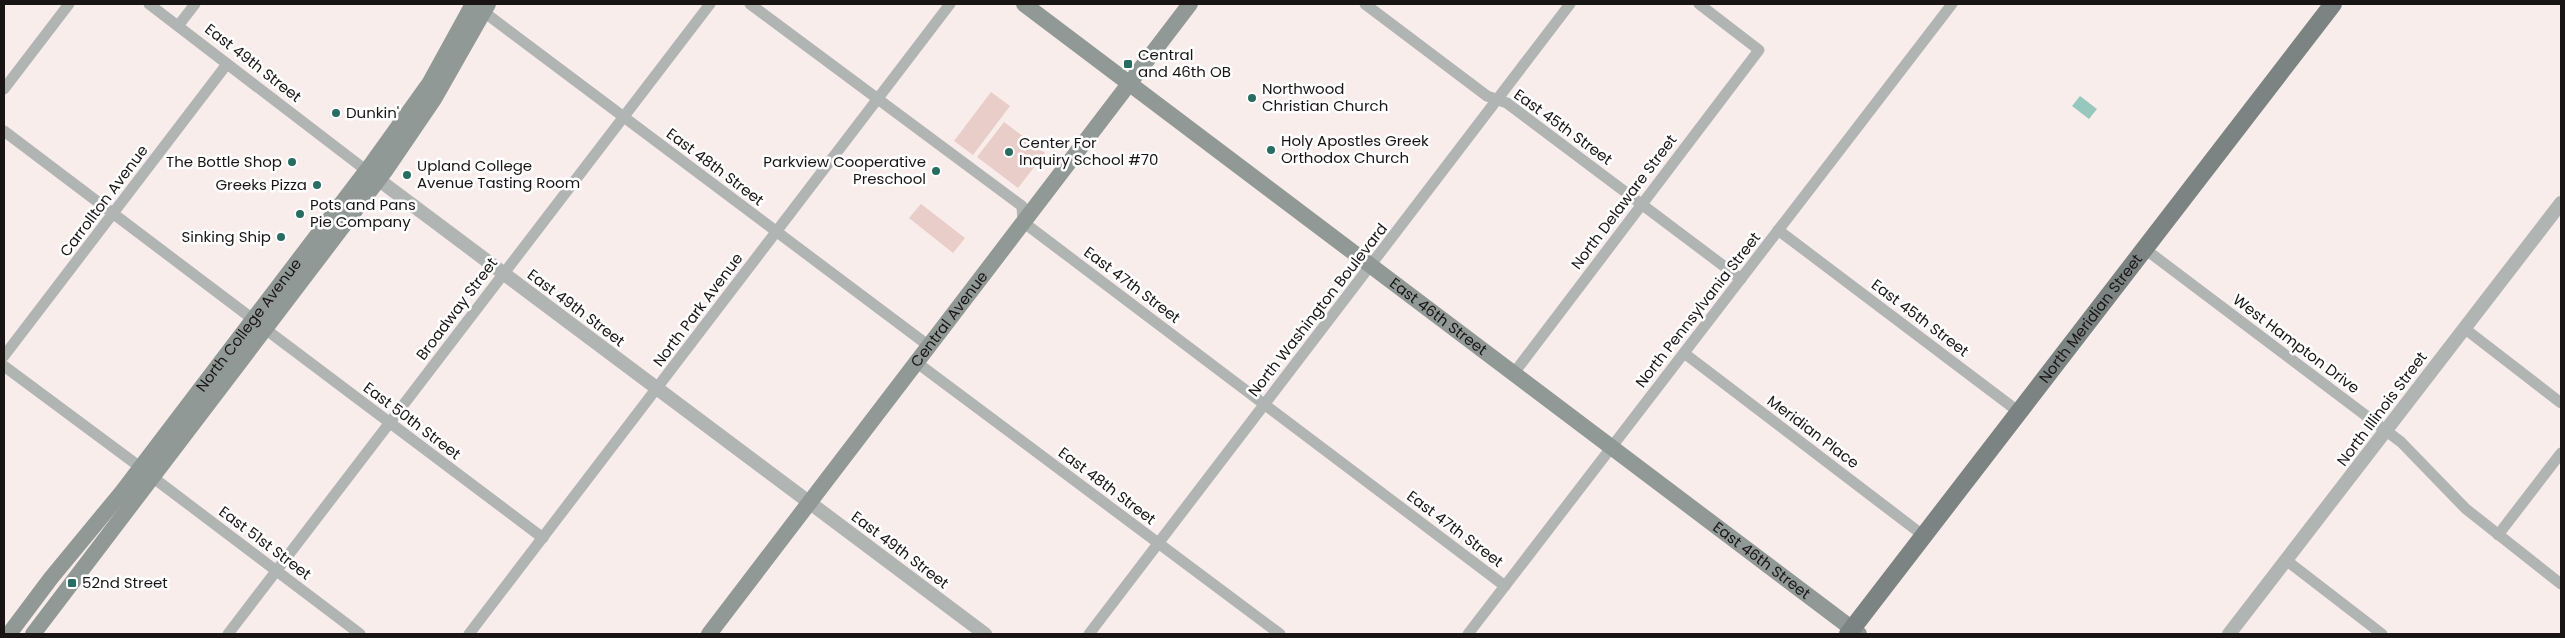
<svg xmlns="http://www.w3.org/2000/svg" width="2565" height="638" viewBox="0 0 2565 638" font-family="Poppins,sans-serif">
  <style>
    .green { fill: #e9cdc9 }
    .water { fill: #97c8be }
    .lines { fill: none; stroke-linecap: round; stroke-linejoin: round }
    .minor { stroke: #b0b5b4; stroke-width: 11 }
    .tertiary { stroke: #b0b5b4; stroke-width: 14 }
    .secondary { stroke: #919997; stroke-width: 16 }
    .primary { stroke: #7b8482; stroke-width: 18 }
    .poi-dot { fill: #276d62; stroke: #fff; stroke-width: 2 }
    .labels { text-anchor: middle; stroke-width: 5; stroke-linejoin: round; paint-order: stroke }
    .poi-label { font-size: 15px; fill: #191515; stroke: #fff; text-anchor: start }
    .street-label { font-size: 15px; fill: #191515; stroke: #fff }
  </style>
  <rect width="100%" height="100%" fill="#f9edeb"/>
  <g class="green">
    <polygon points="991,92 1010,106 973,155 954,141"/>
    <polygon points="1004,122 1045,153 1018,188 977,157"/>
    <polygon points="921,204 965,238 953,253 909,218"/>
  </g>
  <polygon class="water" points="2080,96 2097,109 2089,119 2072,106"/>
  <g class="lines">
    <g class="minor">
      <polyline points="149,4 367,171"/>
      <polyline points="750,4 1022,206 1023,222 1505,586"/>
      <polyline points="1365,4 1487,96 1507,103 1741,279"/>
      <polyline points="484,12 929,346"/>
      <polyline points="178,26 195,4"/>
      <polyline points="4,89 69,4"/>
      <polyline points="4,131 254,320"/>
      <polyline points="1778,230 2019,412"/>
      <polyline points="2145,249 2401,442 2466,509 2561,584"/>
      <polyline points="264,328 543,538"/>
      <polyline points="2464,328 2561,403"/>
      <polyline points="1684,353 1924,536"/>
      <polyline points="4,356 227,64"/>
      <polyline points="916,362 1280,634"/>
      <polyline points="4,366 140,467"/>
      <polyline points="1514,373 1759,50 1699,4"/>
      <polyline points="151,476 360,634"/>
      <polyline points="2498,535 2561,453"/>
      <polyline points="2286,560 2382,634"/>
      <polyline points="228,634 710,4"/>
      <polyline points="469,634 950,4"/>
      <polyline points="1089,634 1570,4"/>
      <polyline points="1468,634 1952,4"/>
    </g>
    <g class="tertiary">
      <polyline points="371,174 985,634"/>
      <polyline points="2229,634 2561,203"/>
    </g>
    <g class="secondary">
      <path id="s1" d="M1024,4l835,630"/>
      <path id="s2" d="M9,634l42,-56 71,-86 251,-330 56,-78 44,-80"/>
      <polyline points="33,634 385,171 434,99 488,4"/>
      <path id="s3" d="M709,634l481,-630"/>
    </g>
    <path class="primary" id="s4" d="M1848,634l485,-630"/>
  </g>
  <g class="poi-dot">
    <rect x="1123" y="59" width="10" height="10" rx="2.5"/>
    <circle cx="1252" cy="98" r="5"/>
    <circle cx="336" cy="113" r="5"/>
    <circle cx="1271" cy="150" r="5"/>
    <circle cx="1009" cy="152" r="5"/>
    <circle cx="292" cy="162" r="5"/>
    <circle cx="936" cy="171" r="5"/>
    <circle cx="407" cy="175" r="5"/>
    <circle cx="317" cy="185" r="5"/>
    <circle cx="300" cy="214" r="5"/>
    <circle cx="281" cy="237" r="5"/>
    <rect x="67" y="578" width="10" height="10" rx="2.5"/>
  </g>
  <g class="labels">
    <g class="poi-label">
      <text x="1138" y="60">Central<tspan x="1138" dy="17">and 46th OB</tspan></text>
      <text x="1262" y="94">Northwood<tspan x="1262" dy="17">Christian Church</tspan></text>
      <text x="346" y="118">Dunkin'</text>
      <text x="1281" y="146">Holy Apostles Greek<tspan x="1281" dy="17">Orthodox Church</tspan></text>
      <text x="1019" y="148">Center For<tspan x="1019" dy="17">Inquiry School #70</tspan></text>
      <text x="282" y="167" text-anchor="end">The Bottle Shop</text>
      <text x="926" y="167" text-anchor="end">Parkview Cooperative<tspan x="926" dy="17">Preschool</tspan></text>
      <text x="417" y="171">Upland College<tspan x="417" dy="17">Avenue Tasting Room</tspan></text>
      <text x="307" y="190" text-anchor="end">Greeks Pizza</text>
      <text x="310" y="210">Pots and Pans<tspan x="310" dy="17">Pie Company</tspan></text>
      <text x="271" y="242" text-anchor="end">Sinking Ship</text>
      <text x="82" y="588">52nd Street</text>
    </g>
    <g class="street-label">
      <text transform="translate(253 63) rotate(38)" y="5">East 49th Street</text>
      <text transform="translate(1563 127) rotate(36)" y="5">East 45th Street</text>
      <text transform="translate(715 167) rotate(37)" y="5">East 48th Street</text>
      <text transform="translate(104 201) rotate(-53)" y="5">Carrollton Avenue</text>
      <text transform="translate(1624 202) rotate(-53)" y="5">North Delaware Street</text>
      <text transform="translate(1132 285) rotate(37)" y="5">East 47th Street</text>
      <text transform="translate(576 308) rotate(37)" y="5">East 49th Street</text>
      <text transform="translate(457 309) rotate(-53)" y="5">Broadway Street</text>
      <text transform="translate(698 310) rotate(-53)" y="5">North Park Avenue</text>
      <text transform="translate(1318 310) rotate(-52)" y="5">North Washington Boulevard</text>
      <text transform="translate(1698 310) rotate(-52)" y="5">North Pennsylvania Street</text>
      <text dy="5" stroke="none"><textPath href="#s1" startOffset="519">East 46th Street</textPath></text>
      <text transform="translate(1920 318) rotate(37)" y="5">East 45th Street</text>
      <text dy="5" stroke="none"><textPath href="#s3" startOffset="396">Central Avenue</textPath></text>
      <text dy="5" stroke="none"><textPath href="#s4" startOffset="398">North Meridian Street</textPath></text>
      <text dy="5" stroke="none"><textPath href="#s2" startOffset="391">North College Avenue</textPath></text>
      <text transform="translate(2296 344) rotate(37)" y="5">West Hampton Drive</text>
      <text transform="translate(2382 409) rotate(-53)" y="5">North Illinois Street</text>
      <text transform="translate(412 421) rotate(37)" y="5">East 50th Street</text>
      <text transform="translate(1813 432) rotate(37)" y="5">Meridian Place</text>
      <text transform="translate(1107 486) rotate(37)" y="5">East 48th Street</text>
      <text transform="translate(1455 529) rotate(37)" y="5">East 47th Street</text>
      <text transform="translate(265 543) rotate(37)" y="5">East 51st Street</text>
      <text transform="translate(900 550) rotate(37)" y="5">East 49th Street</text>
      <text dy="5" stroke="none"><textPath href="#s1" startOffset="924">East 46th Street</textPath></text>
    </g>
  </g>
  <rect width="2565" height="638" fill="none" stroke="#191515" stroke-width="10"/>
</svg>
